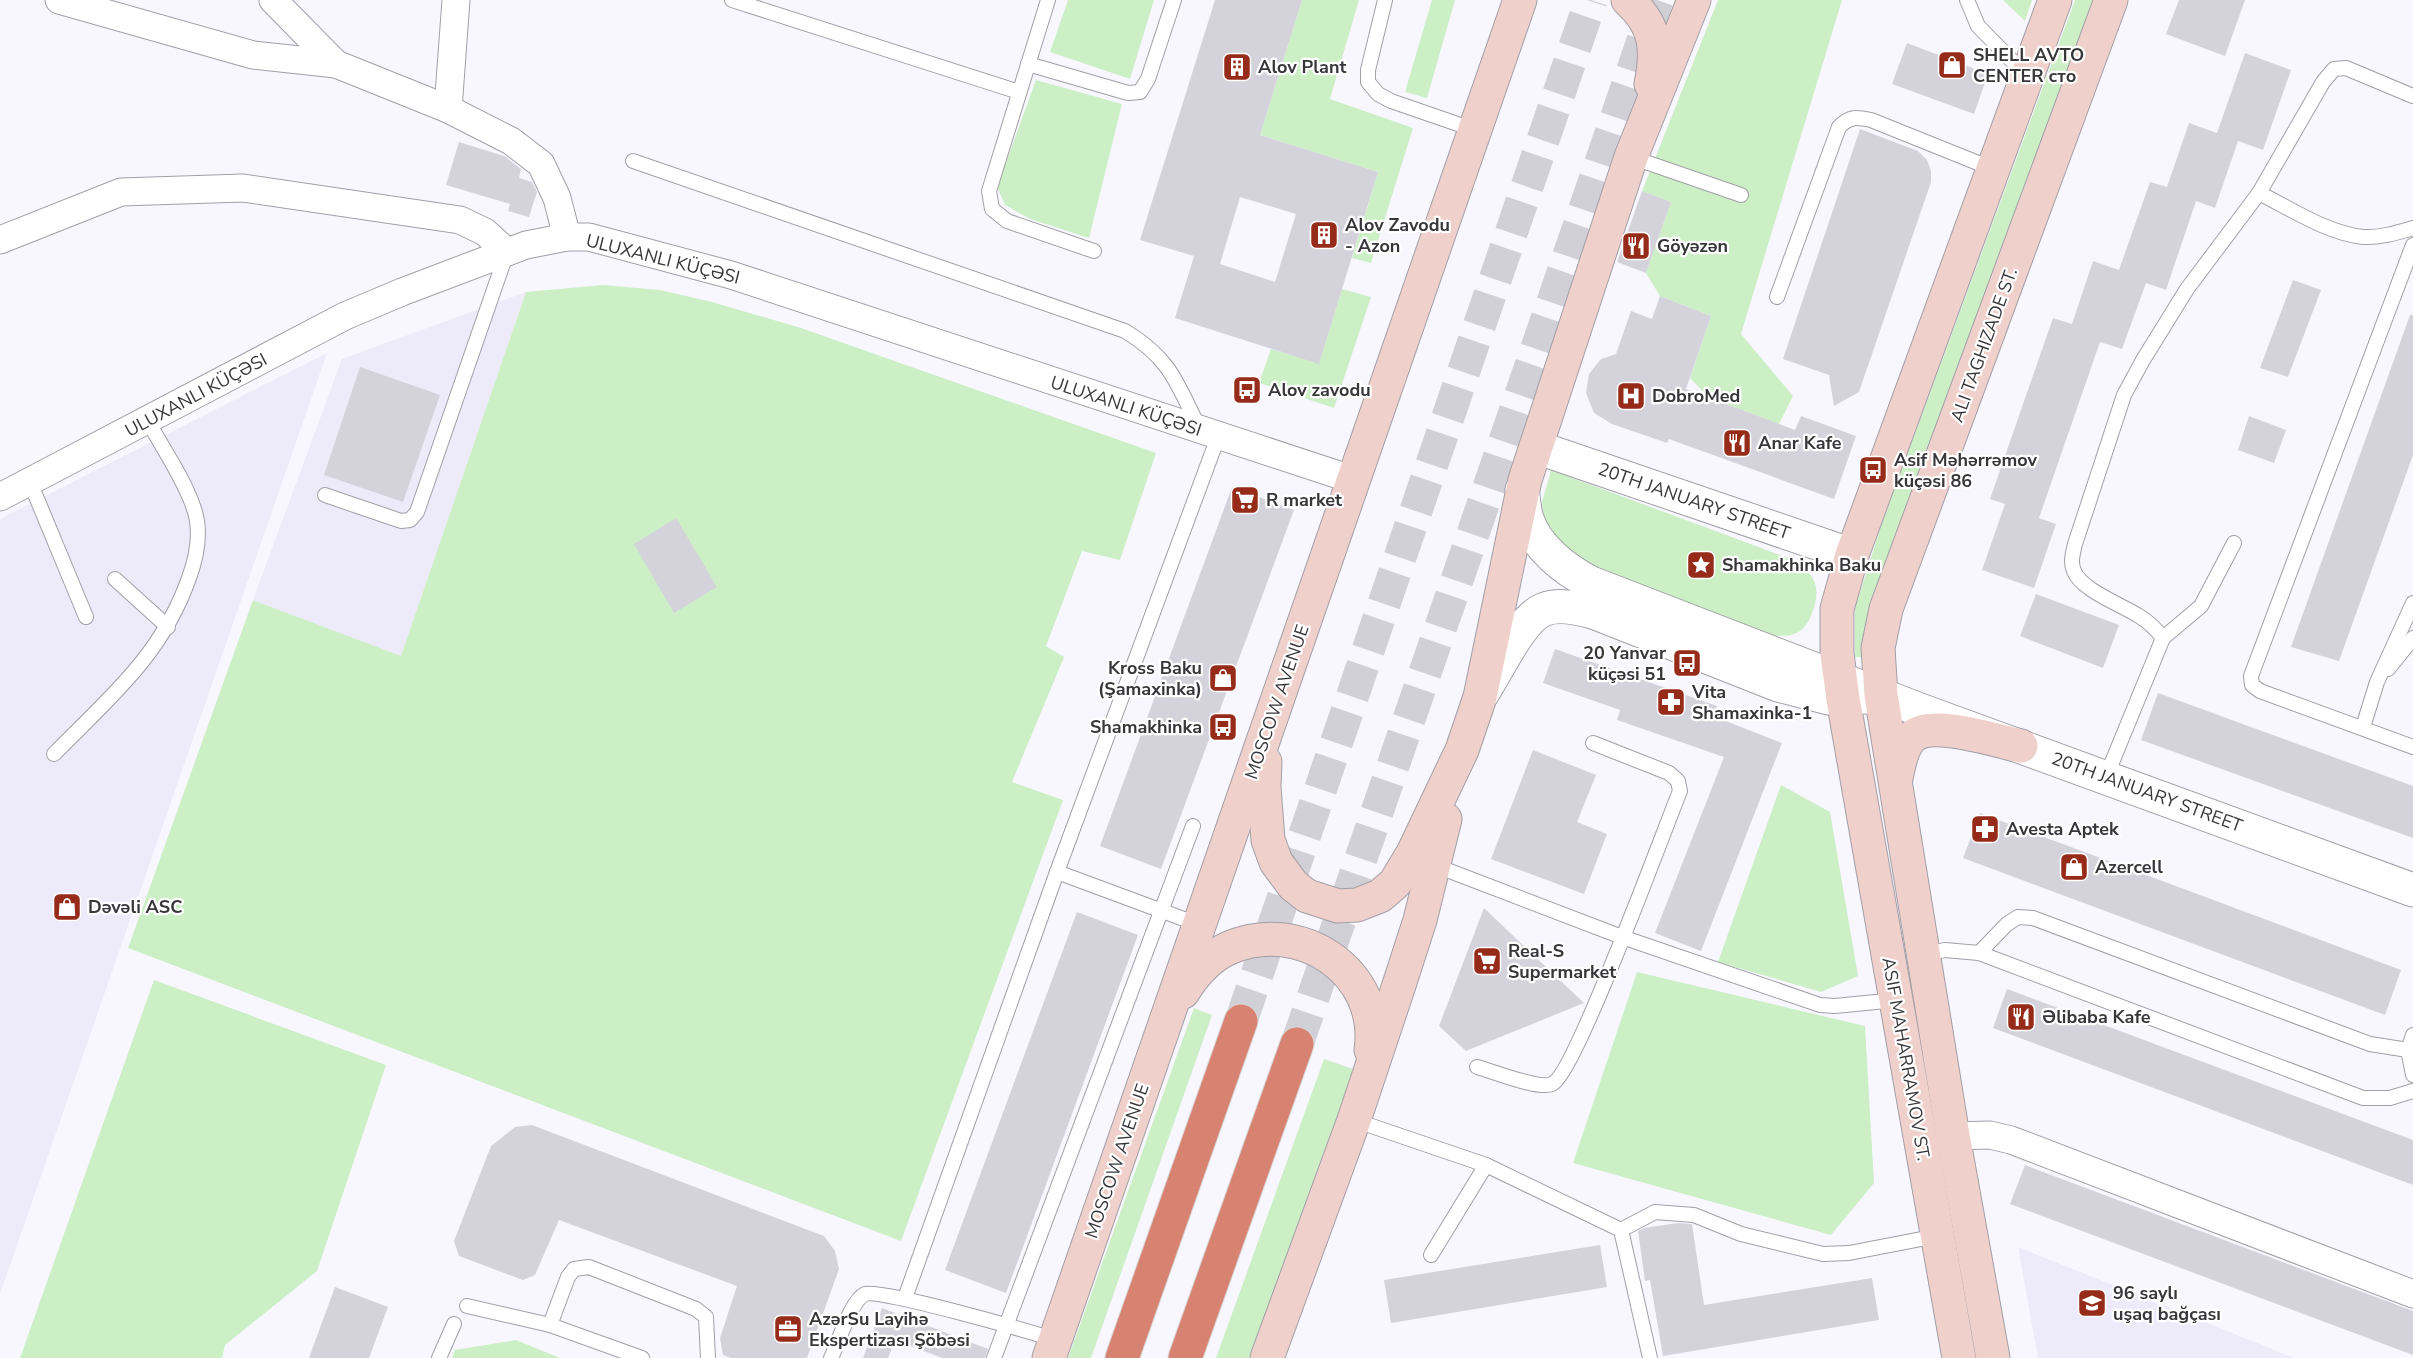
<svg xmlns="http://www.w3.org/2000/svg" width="2413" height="1358" viewBox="0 0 2413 1358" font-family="'Nunito Sans',sans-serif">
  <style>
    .built { fill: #edeaf9 }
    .green { fill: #ccefc6 }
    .building { fill: #d4d3db; fill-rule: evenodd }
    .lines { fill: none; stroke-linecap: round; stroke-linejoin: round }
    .trunk-tunnel { stroke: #d1d0d7; stroke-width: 33; stroke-dasharray: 33 16; stroke-linecap: butt }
    .service-casing { stroke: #a19fa7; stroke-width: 16 }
    .minor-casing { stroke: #a19fa7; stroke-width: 29 }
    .tertiary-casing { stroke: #a19fa7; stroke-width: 35 }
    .secondary-casing { stroke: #a19fa7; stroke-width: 35 }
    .trunk-casing { stroke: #d7d7d7; stroke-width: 35 }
    .service { stroke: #fff; stroke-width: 14 }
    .minor { stroke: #fff; stroke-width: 27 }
    .tertiary { stroke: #fff; stroke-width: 33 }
    .secondary { stroke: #f0d0ca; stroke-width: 33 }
    .trunk { stroke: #d88272; stroke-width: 33 }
    .labels { text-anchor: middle; stroke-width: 4.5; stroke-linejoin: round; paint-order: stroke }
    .poi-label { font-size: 18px; font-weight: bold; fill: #373639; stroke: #fff; text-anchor: start }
    .street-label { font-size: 18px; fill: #373639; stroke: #fff }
  </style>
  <rect width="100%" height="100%" fill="#f8f7ff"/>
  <g class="built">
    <polygon points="526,292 401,656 253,600 342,359"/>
    <polygon points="327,353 0,1294 0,519"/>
    <polygon points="2018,1247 2294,1358 2038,1358"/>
  </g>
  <g class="green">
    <polygon points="1068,0 1154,0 1130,79 1050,52"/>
    <polygon points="1302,0 1359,0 1330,99 1413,128 1371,263 1352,258 1378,172 1260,135"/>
    <polygon points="1432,0 1455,0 1427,98 1405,92"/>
    <polygon points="1718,0 1842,0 1741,334 1793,396 1779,424 1709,398 1690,378 1711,316 1660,296 1646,273 1671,202 1642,191"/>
    <polygon points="2003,0 2032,0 2025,21"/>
    <polygon points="2075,0 2094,0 1898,529 1870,618 1865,657 1855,657 1855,608 1882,523"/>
    <polygon points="1036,80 1122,104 1089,238 1030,219 1005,205 997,187"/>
    <polygon points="603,285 660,290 712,302 801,328 1156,453 1120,560 1082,551 1046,646 1064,657 1012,782 1063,800 901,1241 128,948 253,600 401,656 526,292"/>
    <polygon points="1342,289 1371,297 1334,408 1259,383 1271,349 1319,363"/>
    <path d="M1551,470l232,86c28,13 41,26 29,57 -3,9 -9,18 -18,21 -7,3 -16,1 -23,2l-170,-62 -30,-18 -27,-32 -2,-22z"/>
    <polygon points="1781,785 1830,812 1858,976 1821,992 1718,962"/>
    <polygon points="1637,972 1865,1026 1874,1183 1831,1235 1573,1163"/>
    <polygon points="154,980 386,1065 317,1271 225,1345 222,1358 20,1358"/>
    <polygon points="1194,1008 1212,1015 1091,1358 1068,1358"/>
    <polygon points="1324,1059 1356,1070 1249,1358 1216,1358"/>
    <polygon points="516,1340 560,1358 452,1358 455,1350"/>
  </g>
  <g class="building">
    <path d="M1215,0h87l-42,135 118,37 -59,192 -144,-46 19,-62 -54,-16zM1240,197l56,17 -21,68 -55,-18z"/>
    <polygon points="2179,0 2245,0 2225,56 2166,34"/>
    <polygon points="1907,43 1988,74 1974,114 1892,84"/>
    <polygon points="2245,53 2291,70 2263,150 2238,141 2215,208 2196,201 2166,290 2146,283 2122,349 2100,342 2039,518 2056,524 2034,588 1982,570 2005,504 1990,499 2053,318 2072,324 2093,261 2119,270 2150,182 2167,187 2189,123 2217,133"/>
    <polygon points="1860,129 1918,151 1927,160 1931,171 1931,182 1859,392 1834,406 1829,375 1783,359"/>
    <polygon points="459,142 504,156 521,169 519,178 532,182 537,192 529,217 508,211 510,204 446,185"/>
    <polygon points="1642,191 1671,202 1646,273 1617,262"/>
    <polygon points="2293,280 2321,290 2288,377 2260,368"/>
    <polygon points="1660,296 1711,316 1686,389 1795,430 1801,416 1856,436 1834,499 1669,439 1667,443 1612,424 1594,413 1586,393 1589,374 1601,359 1616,354 1631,311 1652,319"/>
    <polygon points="2410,315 2413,315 2413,455 2339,661 2291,647"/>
    <polygon points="360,367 440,395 403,502 324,475"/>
    <polygon points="2249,416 2286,430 2274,463 2238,450"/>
    <polygon points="1232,487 1294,510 1161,869 1100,846"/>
    <polygon points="676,518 717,587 674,613 634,544"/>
    <polygon points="2036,594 2119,625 2103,668 2020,636"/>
    <polygon points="1555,649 1717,706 1713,716 1782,743 1701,951 1655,933 1724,757 1617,720 1620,710 1543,683"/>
    <polygon points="2158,693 2413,786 2413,838 2141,740"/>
    <polygon points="1533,750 1596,775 1577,822 1607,834 1584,894 1491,859"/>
    <polygon points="1980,813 2401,970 2385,1015 1963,858"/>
    <polygon points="1484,908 1584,1003 1466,1051 1439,1026"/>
    <polygon points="1077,912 1138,935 1006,1293 945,1270"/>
    <polygon points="2007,989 2413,1140 2413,1185 1993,1028"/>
    <polygon points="532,1125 824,1236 835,1251 839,1269 807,1358 731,1358 723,1355 720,1338 737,1286 559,1220 535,1275 523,1280 459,1256 454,1241 491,1146 515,1127"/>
    <polygon points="2025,1165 2413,1311 2413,1355 2010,1204"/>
    <polygon points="1678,1223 1692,1224 1704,1305 1872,1278 1879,1320 1663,1356 1650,1280 1645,1281 1638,1231 1644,1228"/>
    <polygon points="1600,1245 1607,1287 1391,1323 1384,1280"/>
    <polygon points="335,1287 388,1307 369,1358 309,1358"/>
    <polygon points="882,1308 988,1349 985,1358 942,1358 895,1340 888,1358 863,1358"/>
  </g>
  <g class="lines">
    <g class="trunk-tunnel">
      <polyline points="1241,1021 1591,0"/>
      <polyline points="1297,1044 1657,0"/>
    </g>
    <g class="service-casing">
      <g id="service">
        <polyline points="732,0 1019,92"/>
        <polyline points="1048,0 989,191 992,209 1007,221 1094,251"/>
        <polyline points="1385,0 1368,70 1368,82 1378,94 1391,101 1475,130"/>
        <polyline points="1967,0 1978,26 2026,75"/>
        <polyline points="1028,64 1128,93 1140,92 1148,79 1174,0"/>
        <polyline points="1631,157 1741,195"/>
        <path d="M633,161l492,170c45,27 52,52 74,97"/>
        <path d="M2259,193c32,16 68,40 104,44 17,1 33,-4 50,-9"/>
        <polyline points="2413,245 2251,676 2252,685 2260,691 2413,747"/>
        <path d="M1777,297l62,-170c11,-11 17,-10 32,-7l122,49"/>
        <polyline points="30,482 86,617"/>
        <polyline points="325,495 401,521 410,520 417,512 507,252"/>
        <polyline points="115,579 168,627"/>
        <polyline points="2163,638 2201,606 2234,543"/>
        <polyline points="2388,669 2413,638"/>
        <polyline points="2363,727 2377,682 2413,603"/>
        <path d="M54,754c56,-57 108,-99 135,-176 8,-22 13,-49 4,-72 -10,-29 -30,-57 -45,-85"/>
        <path d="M2106,777l57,-139c-7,-9 -14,-16 -24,-22 -17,-11 -58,-26 -65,-45 -4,-9 -1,-18 1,-27l49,-149 19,-35 44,-71 72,-96 64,-111 11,-13 12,-1 67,28"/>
        <polyline points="1434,865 1622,937 1820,1005 1835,1006 1896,1000"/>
        <polyline points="1057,872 1200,925"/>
        <polyline points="1979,953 2007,924 2018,917 2033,918 2370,1044 2408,1050"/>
        <polyline points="1924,954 1945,950 1979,953 2363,1098 2390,1098 2413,1091"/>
        <polyline points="2413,1035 2408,1050 2413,1075"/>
        <path d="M1477,1067c16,4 61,23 75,17 23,-10 112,-254 128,-293l-2,-10 -9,-8 -76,-30"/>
        <polyline points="1354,1120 1486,1165 1621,1230 1655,1212 1694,1215 1741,1234 1823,1254 1849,1253 1937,1236"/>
        <polyline points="1621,1230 1650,1358"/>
        <polyline points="1431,1255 1486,1165"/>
        <polyline points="905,1298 1057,872 1218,437"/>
        <polyline points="467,1306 550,1325 642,1358"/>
        <polyline points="550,1325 568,1277 574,1269 589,1267 696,1309 706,1317 708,1358"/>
        <polyline points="439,1358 454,1324"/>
        <path d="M831,1358c7,-14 20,-58 34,-64 14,-6 166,38 191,46"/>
        <polyline points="994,1358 1193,826"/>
      </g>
    </g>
    <g class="minor-casing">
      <g id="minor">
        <polyline points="59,0 253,55 336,64"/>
        <polyline points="273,0 336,64 448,109 511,141 541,164 557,198 567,237"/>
        <polyline points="448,109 456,0"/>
        <polyline points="0,240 121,192 243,188 460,220 485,232 507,252"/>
        <polyline points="0,497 345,316 402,292 526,245 567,237 589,237 731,275 1354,480"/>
        <polyline points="1953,1136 1990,1135 2011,1140 2413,1294"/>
      </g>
    </g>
    <g class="tertiary-casing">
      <g id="tertiary">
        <polyline points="1536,447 1852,555"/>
        <path d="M1522,490c2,10 2,20 5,29 9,28 38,51 64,64l329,127 493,180"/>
        <path d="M1482,694c10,-16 19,-33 29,-49 24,-39 37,-45 82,-33l185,73 51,13 41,-1"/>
      </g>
    </g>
    <g class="secondary-casing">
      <g id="secondary">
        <path d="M1628,0c28,25 30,49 23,84"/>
        <polyline points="1265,762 1264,787 1268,840 1276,862 1293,885 1307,896 1338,906 1357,905 1380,896 1395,883 1413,853 1462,750 1480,697 1525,480 1631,157 1694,0"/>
        <path d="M1896,778c3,-13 5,-30 15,-40 19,-20 85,3 110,8"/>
        <path d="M1183,992c11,-18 26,-35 46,-44 71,-31 153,24 142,102"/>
        <polyline points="1049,1358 1520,0"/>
        <polyline points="1267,1358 1354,1120 1400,982 1420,920 1445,819"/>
        <polyline points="1959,1358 1843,699 1837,654 1837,609 1852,555 2055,0"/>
        <polyline points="1993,1358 1953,1136 1881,695 1878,648 1886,609 2111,0"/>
      </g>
    </g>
    <g class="trunk-casing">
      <g id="trunk">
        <polyline points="1122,1358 1241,1021"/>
        <polyline points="1185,1358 1297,1044"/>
      </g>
    </g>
    <use href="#service" class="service"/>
    <use href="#minor" class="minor"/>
    <use href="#tertiary" class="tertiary"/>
    <use href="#secondary" class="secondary"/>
    <use href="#trunk" class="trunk"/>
  </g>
  <defs>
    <g id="shop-square" transform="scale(1.5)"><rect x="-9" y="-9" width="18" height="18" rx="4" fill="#952b18" stroke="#fff"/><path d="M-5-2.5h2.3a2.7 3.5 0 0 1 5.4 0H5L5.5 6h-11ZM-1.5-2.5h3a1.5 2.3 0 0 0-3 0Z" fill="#fff"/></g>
    <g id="building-square" transform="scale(1.5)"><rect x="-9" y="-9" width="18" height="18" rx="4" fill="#952b18" stroke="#fff"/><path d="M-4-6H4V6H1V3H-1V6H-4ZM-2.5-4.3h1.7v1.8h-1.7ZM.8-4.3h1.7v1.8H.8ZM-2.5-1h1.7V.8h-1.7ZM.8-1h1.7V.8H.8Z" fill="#fff"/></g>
    <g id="restaurant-square" transform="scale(1.5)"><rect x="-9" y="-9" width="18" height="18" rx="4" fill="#952b18" stroke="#fff"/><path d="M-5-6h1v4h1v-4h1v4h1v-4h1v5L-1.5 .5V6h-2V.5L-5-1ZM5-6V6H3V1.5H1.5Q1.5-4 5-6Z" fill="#fff"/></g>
    <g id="bus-square" transform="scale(1.5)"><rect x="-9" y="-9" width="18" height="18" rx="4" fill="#952b18" stroke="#fff"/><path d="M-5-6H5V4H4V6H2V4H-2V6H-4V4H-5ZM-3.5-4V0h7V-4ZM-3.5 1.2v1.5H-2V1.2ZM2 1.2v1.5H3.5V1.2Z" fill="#fff"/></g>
    <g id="hospital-square" transform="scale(1.5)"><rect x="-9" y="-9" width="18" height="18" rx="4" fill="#952b18" stroke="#fff"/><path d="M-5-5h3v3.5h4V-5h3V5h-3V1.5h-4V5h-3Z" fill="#fff"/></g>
    <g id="supermarket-square" transform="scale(1.5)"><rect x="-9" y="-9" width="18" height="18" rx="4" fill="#952b18" stroke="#fff"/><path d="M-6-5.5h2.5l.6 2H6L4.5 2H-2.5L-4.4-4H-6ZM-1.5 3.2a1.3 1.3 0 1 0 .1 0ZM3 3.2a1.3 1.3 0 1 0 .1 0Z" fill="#fff"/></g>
    <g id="sight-square" transform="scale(1.5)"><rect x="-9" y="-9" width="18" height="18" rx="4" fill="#952b18" stroke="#fff"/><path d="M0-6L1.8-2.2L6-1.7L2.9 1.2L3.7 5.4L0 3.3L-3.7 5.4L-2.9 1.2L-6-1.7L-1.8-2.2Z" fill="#fff"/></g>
    <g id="pharmacy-square" transform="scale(1.5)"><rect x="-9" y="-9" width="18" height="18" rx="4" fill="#952b18" stroke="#fff"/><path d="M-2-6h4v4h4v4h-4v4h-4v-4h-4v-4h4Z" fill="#fff"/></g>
    <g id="school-square" transform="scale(1.5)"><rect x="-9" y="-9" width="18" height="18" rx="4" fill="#952b18" stroke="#fff"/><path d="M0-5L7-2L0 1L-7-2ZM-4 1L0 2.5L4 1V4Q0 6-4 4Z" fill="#fff"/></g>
    <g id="office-square" transform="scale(1.5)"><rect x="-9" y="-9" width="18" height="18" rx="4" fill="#952b18" stroke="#fff"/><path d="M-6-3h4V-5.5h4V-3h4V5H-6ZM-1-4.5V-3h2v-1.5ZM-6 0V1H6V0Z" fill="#fff"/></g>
  </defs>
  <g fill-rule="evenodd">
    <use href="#shop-square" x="1952" y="65"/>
    <use href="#building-square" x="1237" y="67"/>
    <use href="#building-square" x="1324" y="235"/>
    <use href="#restaurant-square" x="1636" y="246"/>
    <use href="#bus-square" x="1247" y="390"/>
    <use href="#hospital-square" x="1631" y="396"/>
    <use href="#restaurant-square" x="1737" y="443"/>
    <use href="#bus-square" x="1873" y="470"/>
    <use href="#supermarket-square" x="1245" y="500"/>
    <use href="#sight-square" x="1701" y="565"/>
    <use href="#bus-square" x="1687" y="663"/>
    <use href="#shop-square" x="1223" y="678"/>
    <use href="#pharmacy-square" x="1671" y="702"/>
    <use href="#bus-square" x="1223" y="727"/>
    <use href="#pharmacy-square" x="1985" y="829"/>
    <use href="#shop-square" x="2074" y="867"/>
    <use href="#shop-square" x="67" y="907"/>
    <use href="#supermarket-square" x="1487" y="961"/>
    <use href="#restaurant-square" x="2021" y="1017"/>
    <use href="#school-square" x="2092" y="1303"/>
    <use href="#office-square" x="788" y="1329"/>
  </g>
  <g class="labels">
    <g class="poi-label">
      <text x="1973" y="61">SHELL AVTO<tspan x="1973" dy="21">CENTER сто</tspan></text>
      <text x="1258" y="73">Alov Plant</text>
      <text x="1345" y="231">Alov Zavodu<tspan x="1345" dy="21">- Azon</tspan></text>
      <text x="1657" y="252">Göyəzən</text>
      <text x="1268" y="396">Alov zavodu</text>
      <text x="1652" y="402">DobroMed</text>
      <text x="1758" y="449">Anar Kafe</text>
      <text x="1894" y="466">Asif Məhərrəmov<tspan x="1894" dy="21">küçəsi 86</tspan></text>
      <text x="1266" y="506">R market</text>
      <text x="1722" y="571">Shamakhinka Baku</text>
      <text x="1666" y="659" text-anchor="end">20 Yanvar<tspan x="1666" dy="21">küçəsi 51</tspan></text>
      <text x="1202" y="674" text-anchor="end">Kross Baku<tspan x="1202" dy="21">(Şamaxinka)</tspan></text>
      <text x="1692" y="698">Vita<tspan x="1692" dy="21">Shamaxinka-1</tspan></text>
      <text x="1202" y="733" text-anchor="end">Shamakhinka</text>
      <text x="2006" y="835">Avesta Aptek</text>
      <text x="2095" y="873">Azercell</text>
      <text x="88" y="913">Dəvəli ASC</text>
      <text x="1508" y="957">Real-S<tspan x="1508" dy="21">Supermarket</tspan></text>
      <text x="2042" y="1023">Əlibaba Kafe</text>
      <text x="2113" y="1299">96 saylı<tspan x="2113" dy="21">uşaq bağçası</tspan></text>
      <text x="809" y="1325">AzərSu Layihə<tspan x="809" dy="21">Ekspertizası Şöbəsi</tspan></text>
    </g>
    <g class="street-label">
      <text transform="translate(663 259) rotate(14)" y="6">ULUXANLI KÜÇƏSI</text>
      <text transform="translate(1984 345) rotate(-70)" y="6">ALI TAGHIZADE ST.</text>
      <text transform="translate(196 395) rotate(-28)" y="6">ULUXANLI KÜÇƏSI</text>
      <text transform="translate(1126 406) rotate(18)" y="6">ULUXANLI KÜÇƏSI</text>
      <text transform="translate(1694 501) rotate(19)" y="6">20TH JANUARY STREET</text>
      <text transform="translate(1277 702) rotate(-71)" y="6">MOSCOW AVENUE</text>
      <text transform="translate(2147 792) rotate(20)" y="6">20TH JANUARY STREET</text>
      <text transform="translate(1906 1059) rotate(80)" y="6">ASIF MAHARRAMOV ST.</text>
      <text transform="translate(1117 1161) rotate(-71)" y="6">MOSCOW AVENUE</text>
    </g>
  </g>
</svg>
